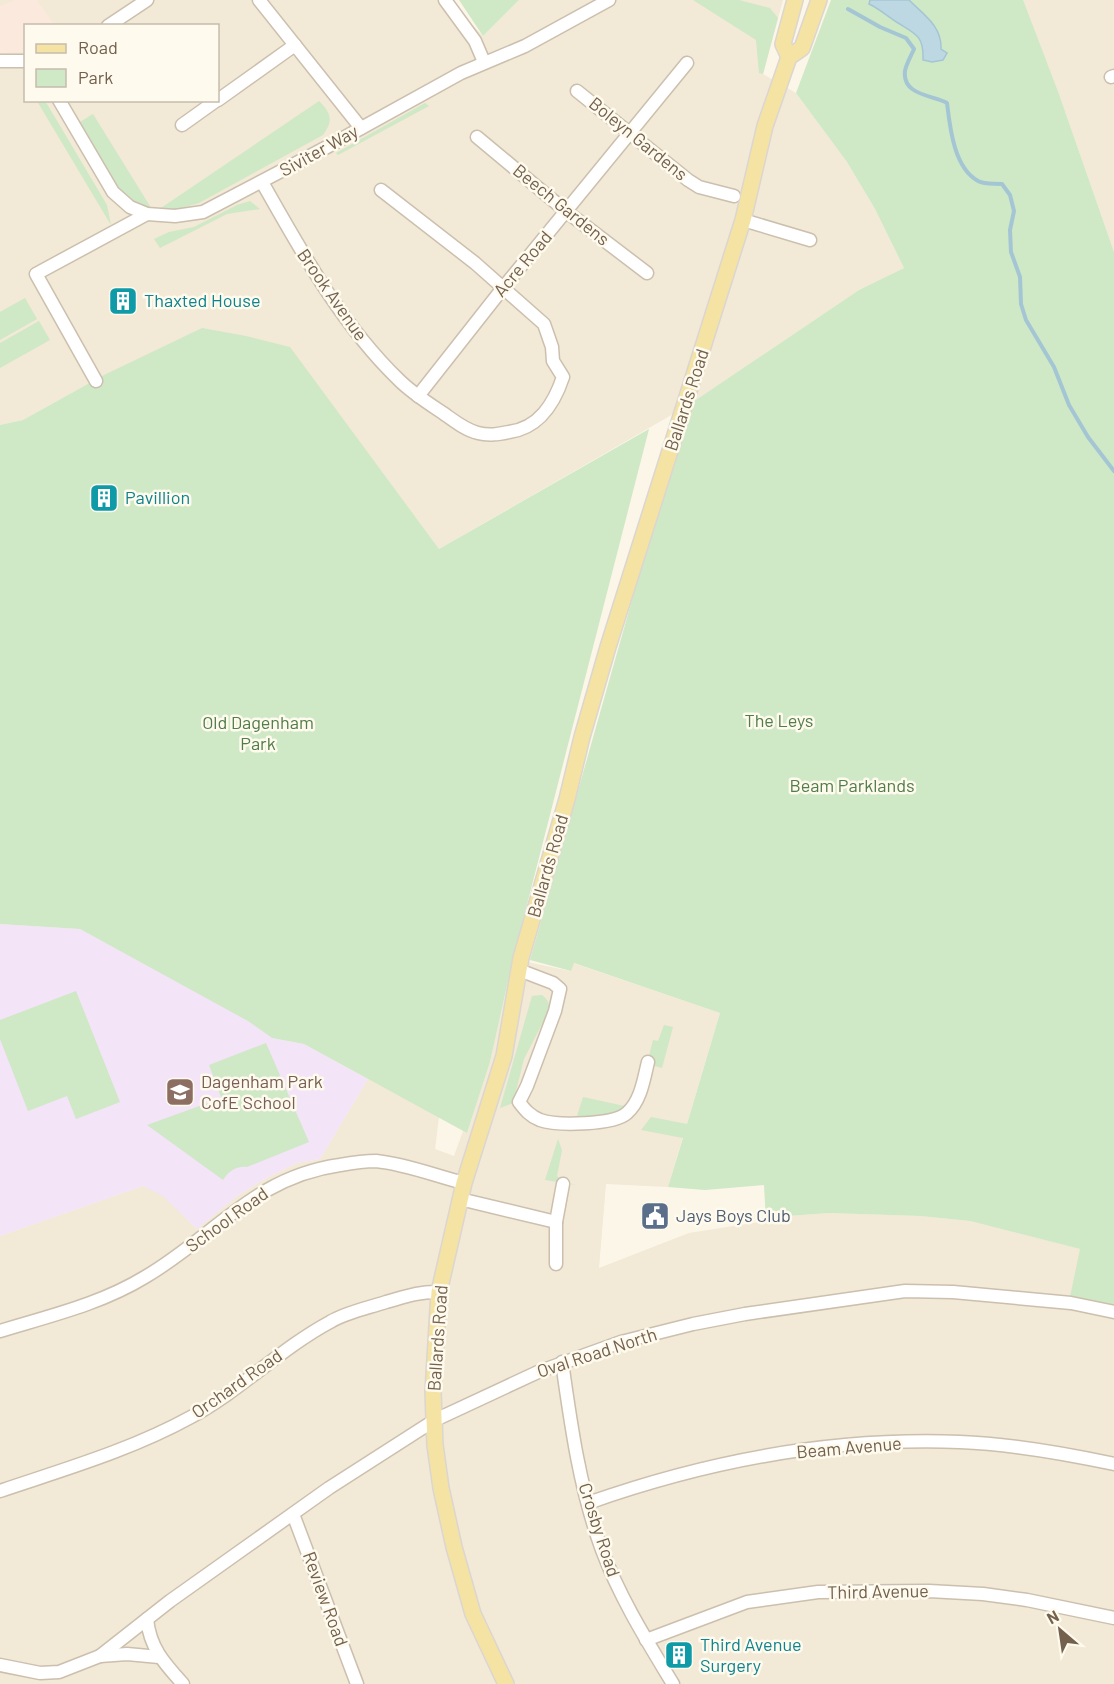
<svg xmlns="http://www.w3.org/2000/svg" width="1114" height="1684" viewBox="0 0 1114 1684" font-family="Barlow,sans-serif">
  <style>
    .residential { fill: #f2e9d6; fill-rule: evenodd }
    .commercial { fill: #fae9dc }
    .education { fill: #f3e4f7 }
    .green { fill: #cfe8c6 }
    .water { fill: #bdd8e3; stroke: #a4c6d4; stroke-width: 1.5 }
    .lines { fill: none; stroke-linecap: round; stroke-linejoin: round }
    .stream { stroke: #a4c6d4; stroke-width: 4 }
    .minor-casing { stroke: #ccbfae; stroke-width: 15 }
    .major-casing { stroke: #dbd6d1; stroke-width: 18 }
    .minor { stroke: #fff; stroke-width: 12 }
    .major { stroke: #f5e3a4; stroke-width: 15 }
    .labels { text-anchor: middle; stroke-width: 5; stroke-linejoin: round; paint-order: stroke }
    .street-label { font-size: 18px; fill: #73604d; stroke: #fefaed }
    .culture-label { font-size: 18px; fill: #0d838f; stroke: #fefaed; text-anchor: start }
    .park-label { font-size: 18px; fill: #517d49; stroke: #fefaed }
    .education-label { font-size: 18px; fill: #785e54; stroke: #fefaed; text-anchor: start }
    .service-label { font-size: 18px; fill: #4e5e75; stroke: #fefaed; text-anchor: start }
  </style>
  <rect width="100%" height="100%" fill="#fbf6e7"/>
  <g class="residential">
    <path d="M0,0h448l35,36 36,-36h264l-20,74 33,19 51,69 28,47 29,59 -45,22 -172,116 -248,143 -150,-202 -187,29 -79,44 -23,5zM26,26h192v74h-192z"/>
    <polygon points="1022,0 1114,0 1114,252 1059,94"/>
    <polygon points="513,959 570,971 573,963 720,1013 668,1187 606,1184 599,1268 689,1233 766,1221 774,1217 829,1213 920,1216 970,1221 1080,1249 1114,1304 1114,1684 0,1684 0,1236 143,1186 163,1195 197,1229 237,1196 261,1181 297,1163 320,1159 368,1079 439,1117 435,1149 454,1156 463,1131 467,1133 490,1062"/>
  </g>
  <polygon class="commercial" points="14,0 37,0 55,25 26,26 25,52 0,53 0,6"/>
  <polygon class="education" points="0,924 80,929 244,1018 272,1038 304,1044 368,1079 320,1159 297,1163 261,1181 237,1196 197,1229 163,1196 143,1186 0,1236"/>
  <g class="green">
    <polygon points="459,0 519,0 483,36"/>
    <polygon points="693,0 739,0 770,8 778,18 763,74 759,73 756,40"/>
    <polygon points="831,0 1023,0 1059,94 1114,252 1114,1305 1070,1297 1080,1249 970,1221 920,1216 829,1213 774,1217 766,1221 764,1185 705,1190 668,1187 683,1138 641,1130 651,1117 687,1124 720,1013 574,963 571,971 530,960 687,406 859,290 904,268 875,209 847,162 796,93"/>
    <polygon points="37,101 44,101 47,104 107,205 111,225"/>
    <path d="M319,101c13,13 14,20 4,34l-124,68 -24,7h-17z"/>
    <polygon points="425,103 429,106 338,155 336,153"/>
    <polygon points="93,114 153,211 126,199 112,180 80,122"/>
    <polygon points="250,201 260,209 227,214 160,248 154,239 169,232 194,227 237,205"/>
    <polygon points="25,298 37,319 0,340 0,312"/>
    <polygon points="39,321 50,340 0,368 0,343"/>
    <polygon points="202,328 246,336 290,347 439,549 649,429 513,959 490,1062 467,1133 304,1044 272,1038 248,1021 80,929 0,924 0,425 23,420 102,376"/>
    <polygon points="76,991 120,1102 76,1119 67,1096 28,1111 0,1039 0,1020"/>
    <path d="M542,995c10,8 8,15 5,27l-5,2 -18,35 -11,44 -13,5 32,-112z"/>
    <polygon points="664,1025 673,1027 662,1068 647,1064 653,1040 658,1041"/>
    <path d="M266,1043l43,99 -62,25c-11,-1 -18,4 -24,13l-76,-55 69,-25 8,5 -15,-40z"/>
    <polygon points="583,1097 629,1107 604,1117 577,1116"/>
    <polygon points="558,1139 562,1150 557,1176 562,1181 576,1185 545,1180"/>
  </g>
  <path class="water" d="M870,0h39c15,15 33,26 32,49l6,4 -4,7 -11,2 -9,-2c1,-24 -7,-26 -25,-37 -10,-6 -18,-14 -29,-19z"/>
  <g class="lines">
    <path class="stream" d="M848,9l32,18 26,11 8,11c-3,7 -8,15 -9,22 -3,24 27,24 42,32 3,25 7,65 31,78 7,4 17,2 24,3l8,11 4,16 -4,19 1,22 9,25 1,27 5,16 28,47 15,38 19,32 26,34"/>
    <g class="minor-casing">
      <g id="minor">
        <polyline points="259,0 361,128"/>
        <polyline points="445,0 475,41 484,62"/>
        <polyline points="108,26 147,0"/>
        <polyline points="0,61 26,61"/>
        <polyline points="1111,77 1114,76"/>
        <polyline points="577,91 688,180 699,187 734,196"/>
        <polyline points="59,100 113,192 130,207 147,214 175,216 203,212 327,147 461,73 525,46 609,0"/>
        <polyline points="218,100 295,45"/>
        <polyline points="182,125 217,100"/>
        <polyline points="477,137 567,212 647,273"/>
        <path d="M262,182c39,69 79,142 137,198 13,13 29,23 44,33 10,7 22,17 35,20 11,3 21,1 31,-1 30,-4 45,-28 54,-55l-10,-16 -1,-14 -8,-23 -69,-61 -94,-73"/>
        <polyline points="743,220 810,240"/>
        <polyline points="96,381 36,274 147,214"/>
        <polyline points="418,396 503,288 687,63"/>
        <path d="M519,970l34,13 7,6 -5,22 -28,75 -8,16c6,8 11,14 21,18 17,6 74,5 87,-7 14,-12 17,-35 21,-51"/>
        <polyline points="460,1199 556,1222"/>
        <polyline points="556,1264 556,1222 563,1184"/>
        <path d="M0,1331c49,-15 101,-27 145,-54 70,-41 109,-100 195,-112 11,-2 24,-4 36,-4 30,3 60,15 88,22"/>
        <path d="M562,1362c9,64 18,128 40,188 18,48 45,91 71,134"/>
        <path d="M0,1491c65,-22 131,-41 191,-74 50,-27 89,-68 139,-95 17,-10 38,-14 56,-20 18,-5 34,-11 53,-10"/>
        <path d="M588,1503c119,-42 246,-66 372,-61 49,2 107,12 154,22"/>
        <polyline points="293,1514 357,1684"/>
        <path d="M147,1619c3,29 17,44 36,65"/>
        <polyline points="646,1640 747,1602 818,1592 929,1591 983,1594 1027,1600 1114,1618"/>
        <polyline points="100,1656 170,1601 329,1488 435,1420 538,1372 621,1342 693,1324 745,1314 905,1291 953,1292 1071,1303 1114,1312"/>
        <polyline points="0,1665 40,1673 59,1672 100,1656 127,1654 159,1657"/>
      </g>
    </g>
    <g class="major-casing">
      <g id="major">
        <polyline points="789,57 783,44 795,0"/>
        <polyline points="506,1684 473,1614 454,1547 441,1488 435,1445 433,1392 439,1292 464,1183 504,1056 521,958 567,799 582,737 608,647 743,220 765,126 789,57 802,48 819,0"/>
      </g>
    </g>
    <use href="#minor" class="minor"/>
    <use href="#major" class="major"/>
  </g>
  <defs>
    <g id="building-square" transform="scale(1.5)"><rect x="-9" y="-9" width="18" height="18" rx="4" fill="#0f9aa8" stroke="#fefaed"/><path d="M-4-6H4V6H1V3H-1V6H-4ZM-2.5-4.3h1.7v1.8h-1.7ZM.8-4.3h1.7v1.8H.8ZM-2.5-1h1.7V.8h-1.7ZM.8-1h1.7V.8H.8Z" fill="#fff"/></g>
    <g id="school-square" transform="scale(1.5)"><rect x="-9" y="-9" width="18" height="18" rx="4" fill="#8d6e63" stroke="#fefaed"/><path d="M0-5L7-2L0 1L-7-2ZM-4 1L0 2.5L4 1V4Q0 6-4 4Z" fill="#fff"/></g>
    <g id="civic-square" transform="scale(1.5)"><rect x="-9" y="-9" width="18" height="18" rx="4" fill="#5c6f8a" stroke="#fefaed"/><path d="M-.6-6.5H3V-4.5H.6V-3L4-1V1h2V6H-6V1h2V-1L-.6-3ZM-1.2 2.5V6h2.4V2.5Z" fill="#fff"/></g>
  </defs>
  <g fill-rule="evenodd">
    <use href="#building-square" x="123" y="301"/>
    <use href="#building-square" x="104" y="498"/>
    <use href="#school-square" x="180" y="1092"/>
    <use href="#civic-square" x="655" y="1216"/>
    <use href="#building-square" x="679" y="1655"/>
  </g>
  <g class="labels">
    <g class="street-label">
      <text transform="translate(638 139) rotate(39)" y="6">Boleyn Gardens</text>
      <text transform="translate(319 151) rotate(-29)" y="6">Siviter Way</text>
      <text transform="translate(561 205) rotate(39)" y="6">Beech Gardens</text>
      <text transform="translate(523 264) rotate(-50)" y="6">Acre Road</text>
      <text transform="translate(332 295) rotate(55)" y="6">Brook Avenue</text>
      <text transform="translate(687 400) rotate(-72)" y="6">Ballards Road</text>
      <text transform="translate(548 866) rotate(-74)" y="6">Ballards Road</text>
      <text transform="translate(227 1220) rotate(-36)" y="6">School Road</text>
      <text transform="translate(438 1338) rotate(-86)" y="6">Ballards Road</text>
      <text transform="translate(597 1353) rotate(-18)" y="6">Oval Road North</text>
      <text transform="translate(237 1384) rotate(-35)" y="6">Orchard Road</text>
      <text transform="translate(849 1448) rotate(-5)" y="6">Beam Avenue</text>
      <text transform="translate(599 1530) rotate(72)" y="6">Crosby Road</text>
      <text transform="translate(878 1592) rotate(-1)" y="6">Third Avenue</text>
      <text transform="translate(325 1599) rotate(70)" y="6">Review Road</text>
    </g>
    <g class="culture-label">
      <text x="144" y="307">Thaxted House</text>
      <text x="125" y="504">Pavillion</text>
      <text x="700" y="1651">Third Avenue<tspan x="700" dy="21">Surgery</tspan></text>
    </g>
    <g class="park-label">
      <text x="779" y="727">The Leys</text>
      <text x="258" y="729">Old Dagenham<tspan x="258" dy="21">Park</tspan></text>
      <text x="852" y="792">Beam Parklands</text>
    </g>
    <g class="education-label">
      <text x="201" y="1088">Dagenham Park<tspan x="201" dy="21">CofE School</tspan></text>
    </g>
    <g class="service-label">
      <text x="676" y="1222">Jays Boys Club</text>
    </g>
  </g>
  <rect x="24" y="24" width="195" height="78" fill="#fefaed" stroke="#c6bcad" stroke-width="1.5"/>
  <rect x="36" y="44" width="30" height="9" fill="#f5e3a4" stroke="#c6bcad" stroke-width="1.5"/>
  <text x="78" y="54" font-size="18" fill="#73604d">Road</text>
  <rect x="36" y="69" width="30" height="18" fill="#cfe8c6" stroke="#c6bcad" stroke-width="1.5"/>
  <text x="78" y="84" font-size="18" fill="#73604d">Park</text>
  <g transform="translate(1060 1630) rotate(331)" stroke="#fefaed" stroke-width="4.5" paint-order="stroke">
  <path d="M0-4.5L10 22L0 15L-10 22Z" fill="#73604d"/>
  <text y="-9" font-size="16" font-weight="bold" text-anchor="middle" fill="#73604d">N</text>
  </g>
</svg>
